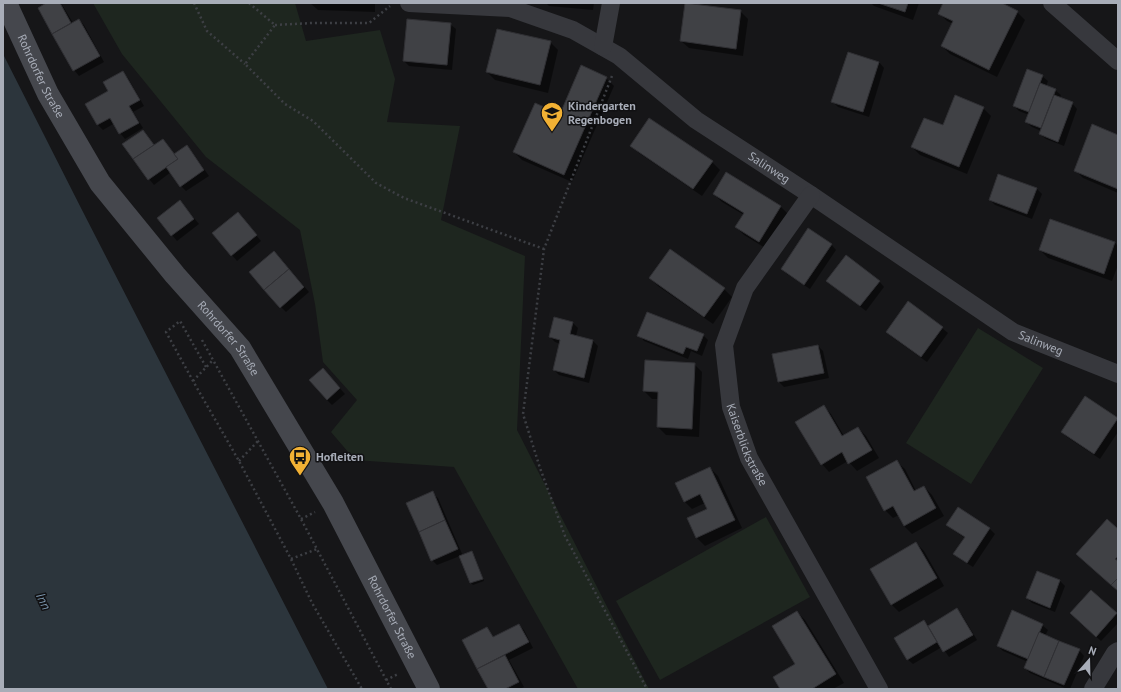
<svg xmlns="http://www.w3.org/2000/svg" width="1121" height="692" viewBox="0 0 1121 692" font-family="'PT Sans',sans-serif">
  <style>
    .green { fill: #1e261f }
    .water { fill: #2c353c }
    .shadow { fill: #0007 }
    .building { fill: #404145; stroke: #303034 }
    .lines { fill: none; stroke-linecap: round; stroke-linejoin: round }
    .path { stroke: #3d3f44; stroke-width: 2.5; stroke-dasharray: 2 3; stroke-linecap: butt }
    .minor { stroke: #37383d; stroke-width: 18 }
    .secondary { stroke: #45474d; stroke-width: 22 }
    .labels { text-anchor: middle; stroke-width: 3; stroke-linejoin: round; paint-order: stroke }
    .street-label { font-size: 12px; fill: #a8adb8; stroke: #111113 }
    .poi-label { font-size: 12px; font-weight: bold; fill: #a8adb8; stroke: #111113; text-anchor: start }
    .water-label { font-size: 13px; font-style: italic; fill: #7f9bb3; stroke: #111113 }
  </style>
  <rect width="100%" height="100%" fill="#161618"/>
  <g class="green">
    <polygon points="93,3 295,3 306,41 380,30 395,79 387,122 460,126 441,220 525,256 517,430 649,689 578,689 454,467 355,460 331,432 357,400 323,362 315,304 300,230 206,157 122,54"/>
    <polygon points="978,328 1043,368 971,484 906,443"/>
    <polygon points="766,517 810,597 660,680 616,601"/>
  </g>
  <polygon class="water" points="3,54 82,210 328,689 3,689"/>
  <g class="shadow">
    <polygon points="48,3 61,3 73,23 79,20 84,25 104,62 79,76 74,70 39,8"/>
    <polygon points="310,3 375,3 375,12 318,10"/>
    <polygon points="546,3 594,3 593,10 549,6"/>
    <polygon points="871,3 919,3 913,20 874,6"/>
    <polygon points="944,3 1000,3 1017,12 1025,20 997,77 950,54 942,46 953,24 947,21 939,13"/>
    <polygon points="740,11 748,19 743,56 689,48 681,41"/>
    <polygon points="450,24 456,29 452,70 409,66 404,61"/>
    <polygon points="550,42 558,50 548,93 495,80 487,72"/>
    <polygon points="848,53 879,62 884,68 869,117 838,107 833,102"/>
    <polygon points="123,73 128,78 144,106 133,112 143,128 125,139 120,133 115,123 103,130 98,125 86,105 110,91"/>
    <polygon points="1042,76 1048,81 1046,86 1055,90 1061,95 1059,99 1072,103 1077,109 1064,146 1046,139 1040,134 1041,131 1032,127 1026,122 1029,115 1019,111 1014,106"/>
    <polygon points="606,78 614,86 572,182 522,160 514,152"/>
    <polygon points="983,108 991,116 967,174 920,155 912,147 943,127"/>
    <polygon points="1118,136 1118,193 1083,178 1075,170"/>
    <polygon points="163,140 175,155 187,147 192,152 209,176 186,191 181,186 171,172 154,185 149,179 154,146"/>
    <polygon points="631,145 712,162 720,170 702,196 639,153"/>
    <polygon points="727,174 781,207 789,215 767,249 744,235 736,227 744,215 722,202 714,194"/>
    <polygon points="1036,188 1042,194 1032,219 995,205 990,200"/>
    <polygon points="180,201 199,224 177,241 158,218"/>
    <polygon points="238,213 261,241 237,261 213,233"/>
    <polygon points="1050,220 1115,243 1118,246 1118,265 1112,281 1048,258 1040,250"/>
    <polygon points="831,244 836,250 810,289 787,274 782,269"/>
    <polygon points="670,250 724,289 732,297 713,324 658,286 650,278"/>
    <polygon points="279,257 309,292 286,312 281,307"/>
    <polygon points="879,281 884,287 866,311 833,286"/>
    <polygon points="908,303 942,328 948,333 927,362 892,337 887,332"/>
    <polygon points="573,323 578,328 576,336 593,341 598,346 589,383 559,375 554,370 560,344 555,342 550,337"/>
    <polygon points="639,335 703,335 708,340 702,356 691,351 688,359 644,341"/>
    <polygon points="818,346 823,351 829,378 784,387 779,382 773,354"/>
    <polygon points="694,364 702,372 699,437 666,435 658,427 659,399 652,399 644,391"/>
    <polygon points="328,375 345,394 332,405 327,400"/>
    <polygon points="1085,398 1118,420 1118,432 1100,459 1067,437 1062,432"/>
    <polygon points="823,406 831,414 844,436 858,428 866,436 879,458 857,471 848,461 829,472 822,464"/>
    <polygon points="897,462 905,469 916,491 924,487 932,495 944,516 912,534 904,526 899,515 893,518 885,510"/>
    <polygon points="710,468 718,476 742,528 705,546 697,538 688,519 708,509 705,503 692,509 684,501"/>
    <polygon points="432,493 438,498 463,556 472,552 474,555 484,581 473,585 471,583 460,556 437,565 432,560"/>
    <polygon points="958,508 990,529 995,534 973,567 960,559 955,554 965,538 953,530 947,525"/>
    <polygon points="916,543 924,551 944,586 899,612 891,604"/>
    <polygon points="1037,572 1060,581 1065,586 1055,612 1032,603 1027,598"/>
    <polygon points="1091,591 1118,616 1118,623 1101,641 1076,619"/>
    <polygon points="957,610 962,615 977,640 949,657 942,647 913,664 907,659 924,621 929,626"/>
    <polygon points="797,612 805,620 844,683 833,689 781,689 796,664"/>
    <polygon points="519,625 524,630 533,648 509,660 524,687 520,689 489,689 463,640 487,628 494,638"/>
    <polygon points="1042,625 1048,630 1045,636 1079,650 1084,656 1070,689 1067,689 1030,673 1025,668 1028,662 1003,651 998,646"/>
  </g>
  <g class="building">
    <polygon points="46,3 60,3 71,23 52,34 38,8"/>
    <polygon points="685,3 741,10 736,49 680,41"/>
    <polygon points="878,3 908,3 905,12"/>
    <polygon points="943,3 1002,3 1018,11 989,70 941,46 953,21 938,14"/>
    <polygon points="79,19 100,56 73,71 52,34"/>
    <polygon points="407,19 451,23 447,65 403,61"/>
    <polygon points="497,29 551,41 540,85 486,72"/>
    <polygon points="848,52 879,62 863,112 831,102"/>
    <polygon points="581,65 607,77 564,175 513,152 535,103 560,114"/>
    <polygon points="1027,69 1043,75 1029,112 1013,106"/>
    <polygon points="123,71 140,100 129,106 139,123 119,134 110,118 97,125 85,104 108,91 103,82"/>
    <polygon points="1040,83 1056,89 1041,128 1025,122"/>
    <polygon points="955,95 984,107 959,167 911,147 924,118 943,125"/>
    <polygon points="1054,95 1073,102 1058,142 1039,134"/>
    <polygon points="649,118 713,161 693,189 630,146"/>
    <polygon points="1092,124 1118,135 1118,189 1074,171"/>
    <polygon points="143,130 154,145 133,159 122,144"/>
    <polygon points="163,139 178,159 148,180 133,159"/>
    <polygon points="187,145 204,170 180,187 166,167 178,159 174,154"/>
    <polygon points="726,172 781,206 759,242 735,227 744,213 713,194"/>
    <polygon points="998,174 1037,188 1027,214 989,200"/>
    <polygon points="180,200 194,219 171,236 157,218"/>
    <polygon points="238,212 257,235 231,256 212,233"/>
    <polygon points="1050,219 1115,242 1104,274 1039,250"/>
    <polygon points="808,228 832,244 804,285 781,269"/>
    <polygon points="670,249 725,288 704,317 649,278"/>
    <polygon points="274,251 289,269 264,290 249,272"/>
    <polygon points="846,255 880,281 860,306 826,281"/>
    <polygon points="289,269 304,287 280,308 264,290"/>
    <polygon points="908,301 943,327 921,357 886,332"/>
    <polygon points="647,312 704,334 697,351 686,347 683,354 637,336"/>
    <polygon points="554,317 573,322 570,334 593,340 584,378 553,370 560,340 549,337"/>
    <polygon points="818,345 824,373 778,382 772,354"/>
    <polygon points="645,360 695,363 692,429 657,427 658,392 643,391"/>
    <polygon points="323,368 340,388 327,400 309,380"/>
    <polygon points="1085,396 1118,418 1094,454 1061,432"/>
    <polygon points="824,405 842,436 858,427 872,450 848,464 842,452 821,465 795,422"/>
    <polygon points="897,460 914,491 924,486 936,508 904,526 893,506 884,511 866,477"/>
    <polygon points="710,467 735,520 696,538 687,518 707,509 700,494 684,502 675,483"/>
    <polygon points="433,491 445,520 419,532 406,503"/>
    <polygon points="958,507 990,528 967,563 953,554 965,537 946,525"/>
    <polygon points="1107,519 1118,529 1118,556 1115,559 1118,561 1118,578 1111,585 1076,554"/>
    <polygon points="445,520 458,549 431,561 419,532"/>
    <polygon points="916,542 937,578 891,605 870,569"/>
    <polygon points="472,551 483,579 470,583 459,556"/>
    <polygon points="1037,571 1060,580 1050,608 1026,598"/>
    <polygon points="1118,578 1118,591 1111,585"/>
    <polygon points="1091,590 1117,613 1096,637 1070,613"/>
    <polygon points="957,608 973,635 943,652 928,626"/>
    <polygon points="1012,610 1043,624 1028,659 997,646"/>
    <polygon points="797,611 836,674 812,689 780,689 773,677 795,664 772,626"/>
    <polygon points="924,620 937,642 907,660 894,638"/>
    <polygon points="519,624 529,642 477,669 462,640 487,627 493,637"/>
    <polygon points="1039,632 1059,641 1044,677 1024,668"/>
    <polygon points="1059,641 1080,649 1064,685 1044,677"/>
    <polygon points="505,655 519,682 505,689 488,689 477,669"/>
  </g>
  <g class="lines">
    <g class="path">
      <polyline points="194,3 207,31 245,64"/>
      <polyline points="249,3 275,25 245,64 285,104 313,121 376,183 404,198 544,249"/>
      <polyline points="275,25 312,23 369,23 390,6"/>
      <polyline points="612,76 544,249 523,414 540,468 565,536 647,689"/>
      <polyline points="202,340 301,519 391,689"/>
      <polyline points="206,367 180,321 166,332 193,381 239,461 291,559 312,603 362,689"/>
      <polyline points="193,381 213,360"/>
      <polyline points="239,461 258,441"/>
      <polyline points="301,519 315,512"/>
      <polyline points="291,559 317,549"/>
      <polyline points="386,680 398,674"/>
    </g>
    <g class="minor">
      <path id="s1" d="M409,3l101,5 63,22 46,26 77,64 115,75 202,137 105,42"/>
      <polyline points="1052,3 1118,61"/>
      <polyline points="603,47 611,3"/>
      <path id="s2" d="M811,195l-66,93 -21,57 7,62 18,51 130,231"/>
      <polyline points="1093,689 1115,653 1118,651"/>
    </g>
    <path class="secondary" id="s3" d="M6,3l42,91 52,89 75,92 65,73 93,155 96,186"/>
  </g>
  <defs>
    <g id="school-pin" transform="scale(1.15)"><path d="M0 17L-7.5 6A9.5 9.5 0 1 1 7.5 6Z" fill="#f2b134" stroke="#111113"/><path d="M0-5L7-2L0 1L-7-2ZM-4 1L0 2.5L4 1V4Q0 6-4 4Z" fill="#111"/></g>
    <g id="bus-pin" transform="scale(1.15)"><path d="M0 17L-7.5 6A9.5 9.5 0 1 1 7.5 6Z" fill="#f2b134" stroke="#111113"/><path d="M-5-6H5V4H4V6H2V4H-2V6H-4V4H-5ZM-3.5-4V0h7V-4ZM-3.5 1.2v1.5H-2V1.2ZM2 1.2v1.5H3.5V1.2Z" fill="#111"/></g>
  </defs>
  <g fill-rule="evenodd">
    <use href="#school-pin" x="552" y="113"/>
    <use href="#bus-pin" x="300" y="457"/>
  </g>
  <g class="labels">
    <g class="street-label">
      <text dy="4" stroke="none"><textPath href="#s3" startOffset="81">Rohrdorfer Straße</textPath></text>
      <text dy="4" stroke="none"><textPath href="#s1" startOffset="408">Salinweg</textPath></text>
      <text dy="4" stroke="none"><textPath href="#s3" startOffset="405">Rohrdorfer Straße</textPath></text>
      <text dy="4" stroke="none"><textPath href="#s1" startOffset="732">Salinweg</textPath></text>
      <text dy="4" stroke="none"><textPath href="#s2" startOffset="278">Kaiserblickstraße</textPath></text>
      <text dy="4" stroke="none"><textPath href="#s3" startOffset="729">Rohrdorfer Straße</textPath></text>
    </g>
    <g class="poi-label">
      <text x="568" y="110">Kindergarten<tspan x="568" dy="14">Regenbogen</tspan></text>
      <text x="316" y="461">Hofleiten</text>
    </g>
    <g class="water-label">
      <text transform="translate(44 601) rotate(65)" y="5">Inn</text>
    </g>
  </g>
  <rect width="1121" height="692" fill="none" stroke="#a8adb8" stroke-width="8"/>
  <g transform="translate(1089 660) rotate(20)" stroke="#111113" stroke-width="3" paint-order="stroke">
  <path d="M0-3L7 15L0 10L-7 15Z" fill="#a8adb8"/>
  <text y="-6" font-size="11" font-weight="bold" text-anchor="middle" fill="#a8adb8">N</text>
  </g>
</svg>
